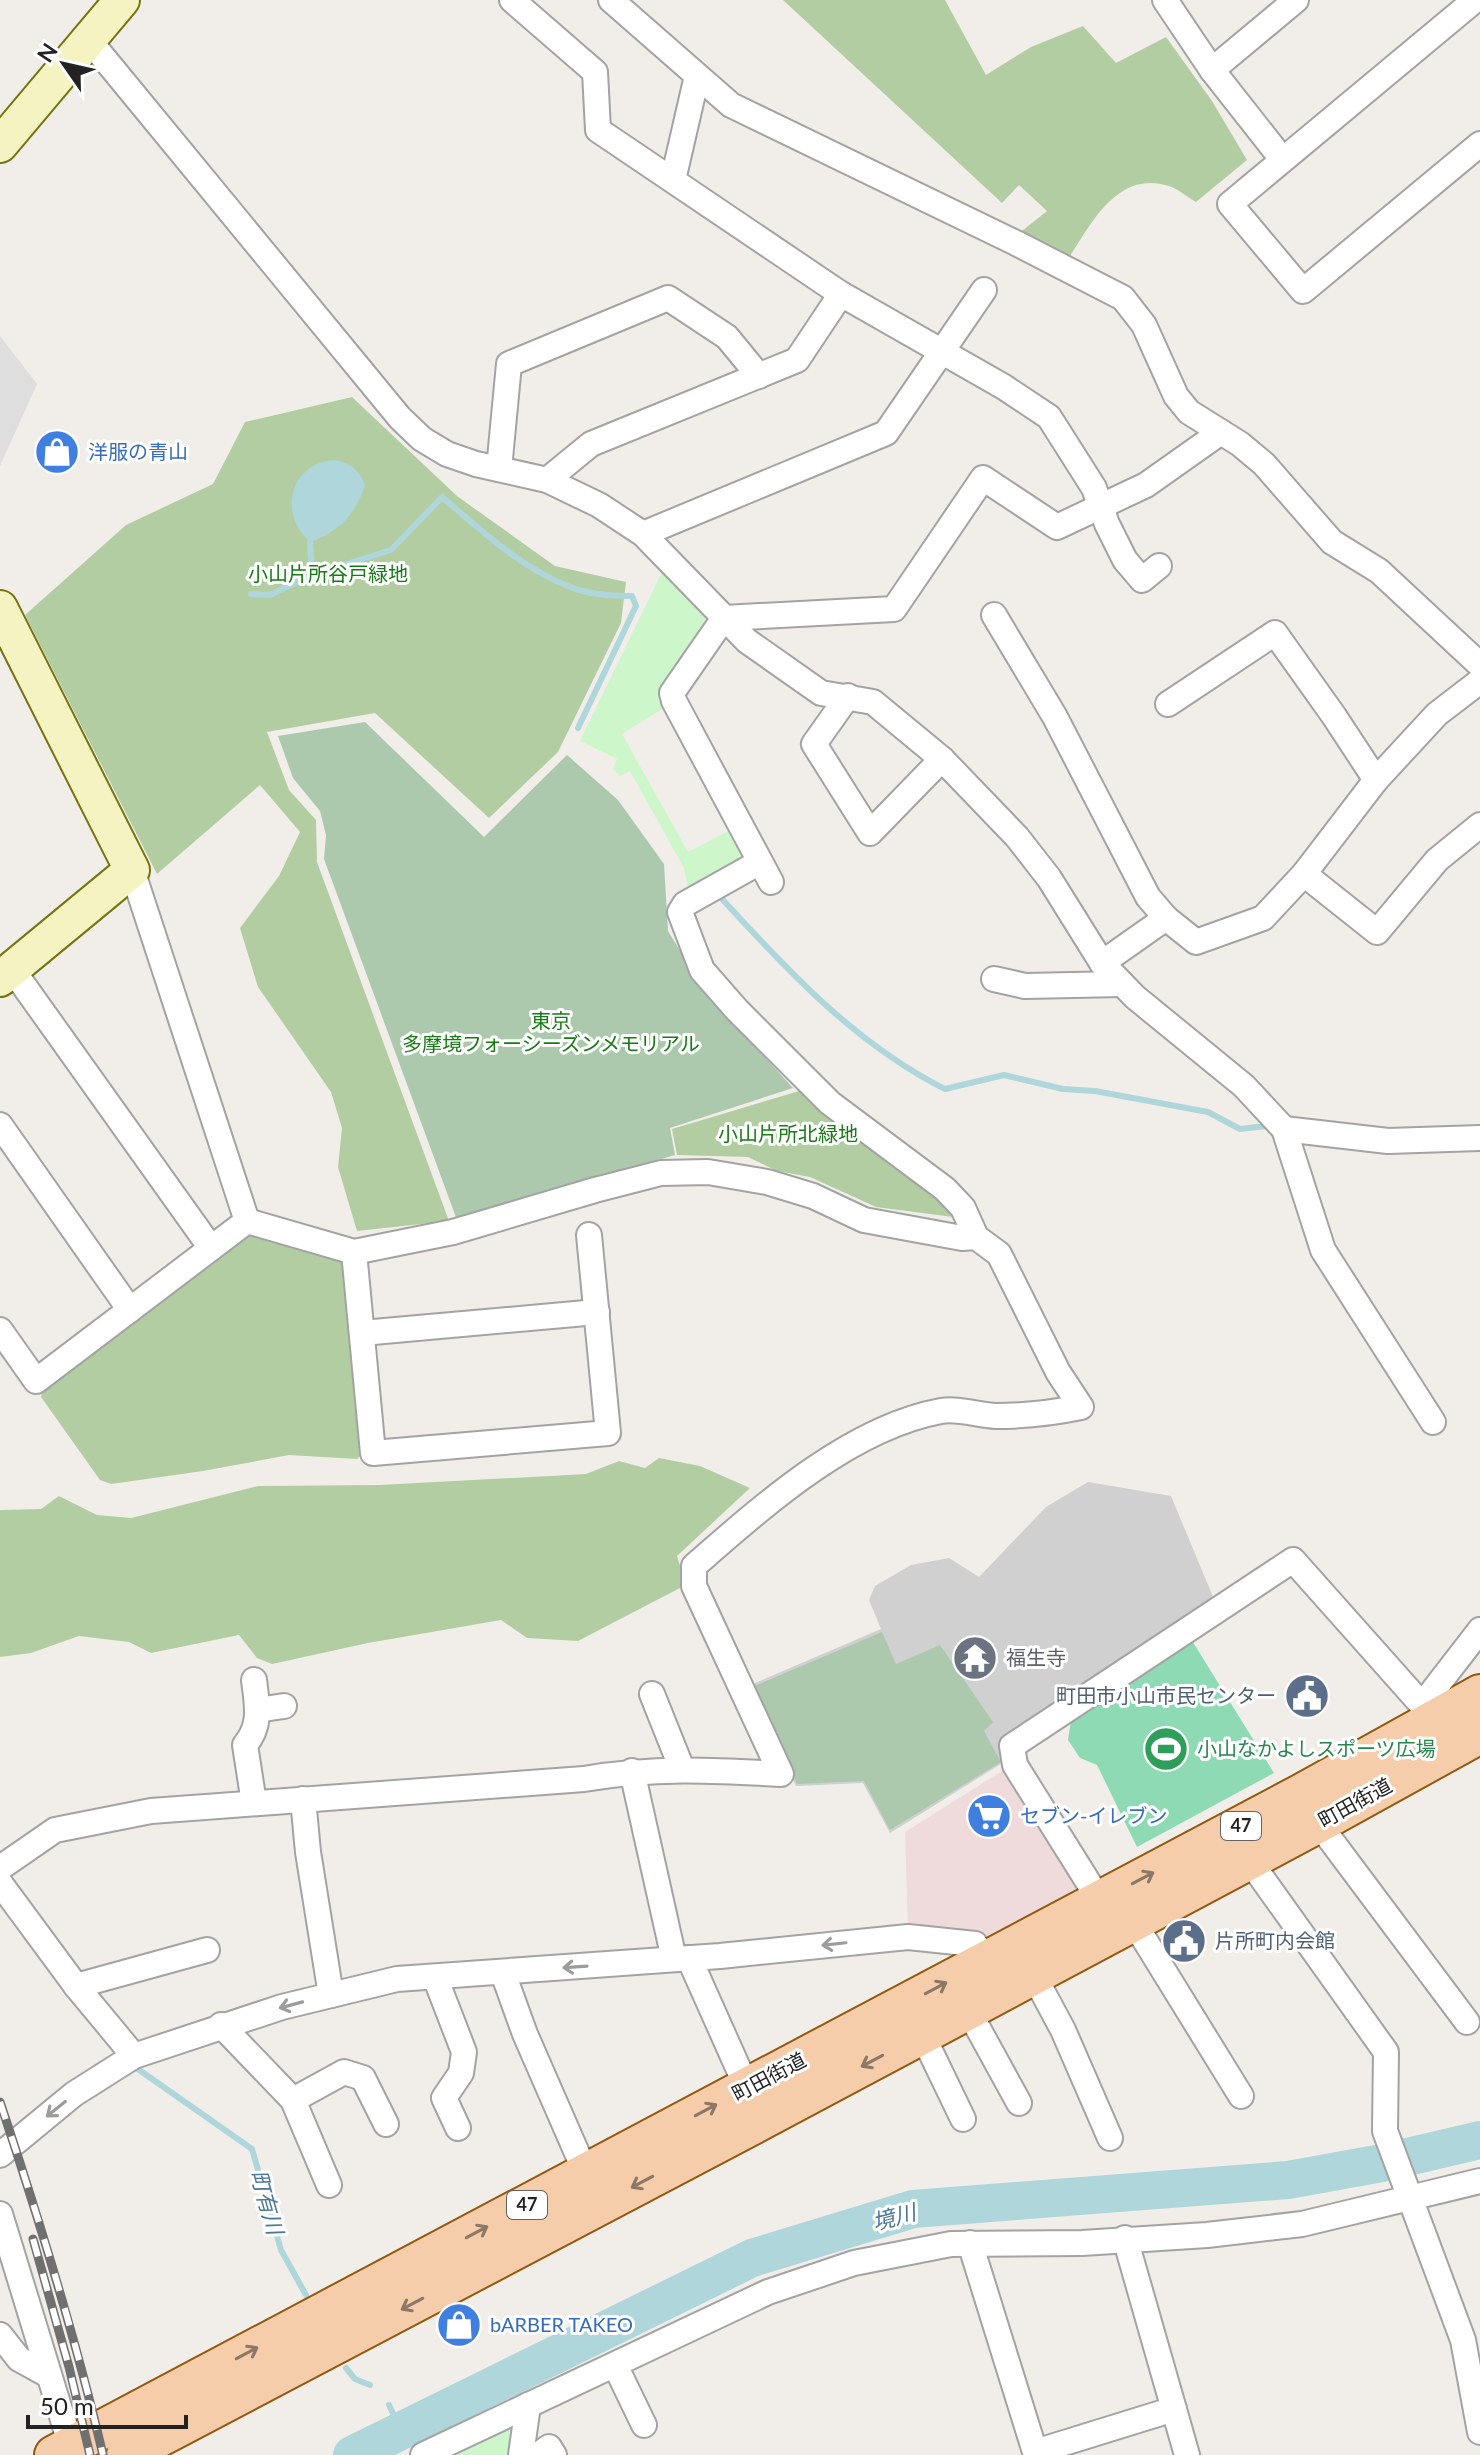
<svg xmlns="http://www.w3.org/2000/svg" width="1480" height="2455" viewBox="0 0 1480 2455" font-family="Lato,'Noto Sans JP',sans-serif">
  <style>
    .commercial { fill: #f0dbdc }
    .religious { fill: #d0d0d0 }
    .forest { fill: #b3cda2 }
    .cemetery { fill: #acc9ae }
    .park { fill: #cdf6cb }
    .pitch { fill: #8edab4 }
    .parking { fill: #dedede }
    .water { fill: #aed6db }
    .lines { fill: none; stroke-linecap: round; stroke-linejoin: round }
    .stream { stroke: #aed6db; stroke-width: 6 }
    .river { stroke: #aed6db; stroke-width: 38 }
    .street-casing { stroke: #a3a3a3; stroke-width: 28 }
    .secondary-casing { stroke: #74740e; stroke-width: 38 }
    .primary-casing { stroke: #94580c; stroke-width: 42 }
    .street { stroke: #fff; stroke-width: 24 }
    .secondary { stroke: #f6f3c3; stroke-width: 34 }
    .primary { stroke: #f6cdaa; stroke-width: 38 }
    .rail-casing { stroke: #707070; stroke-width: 9 }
    .rail { stroke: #fff; stroke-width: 6; stroke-dasharray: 18; stroke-linecap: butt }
    .oneway { stroke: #8c7866 }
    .oneway2 { stroke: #9c9c9c }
    .labels { text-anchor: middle; stroke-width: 6; stroke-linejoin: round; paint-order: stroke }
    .shield { fill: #fff; stroke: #646464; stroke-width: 2 }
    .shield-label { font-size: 18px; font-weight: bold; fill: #222 }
    .shop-label { font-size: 20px; fill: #366cbe; stroke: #fff; text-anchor: start }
    .park-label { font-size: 20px; fill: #177b15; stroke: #fff }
    .worship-label { font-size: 20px; fill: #5b616d; stroke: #fff; text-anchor: start }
    .service-label { font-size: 20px; fill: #4e5e75; stroke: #fff; text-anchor: end }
    .leisure-label { font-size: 20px; fill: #27864d; stroke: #fff; text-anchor: start }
    .street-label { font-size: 20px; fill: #222; stroke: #fff }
    .water-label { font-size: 22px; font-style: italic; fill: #4a7795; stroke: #fff }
  </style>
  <rect width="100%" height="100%" fill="#f1eeea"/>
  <polygon class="commercial" points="1005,1769 1079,1889 984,1938 908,1930 905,1832"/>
  <polygon class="religious" points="1088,1482 1171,1496 1216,1604 1000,1747 1004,1762 890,1833 863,1783 796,1786 748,1686 881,1629 869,1600 875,1586 911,1565 949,1558 979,1577 1046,1507"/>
  <g class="forest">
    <path d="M783,0h162l41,75 45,-28 52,-21 33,37 50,-26 46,64 35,59 -51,42c-9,-5 -18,-13 -27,-16 -50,-16 -76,34 -99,70l-48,-25 25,-20 -28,-26 -17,18z"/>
    <polygon points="352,397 457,496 555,566 626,582 621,623 558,752 489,818 375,713 267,732 289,790 316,820 317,862 449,1221 357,1231 338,1167 342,1128 331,1092 258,987 240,928 279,876 300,832 260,785 157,874 25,615 126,525 213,484 245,422"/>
    <polygon points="799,1091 826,1114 940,1194 953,1217 876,1207 810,1177 777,1171 748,1157 677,1155 672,1129"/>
    <polygon points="256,1233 336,1257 345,1267 363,1453 357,1459 289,1455 203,1471 111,1484 100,1480 41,1397 43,1387 244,1235"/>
    <polygon points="659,1458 700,1466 750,1488 677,1556 681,1569 680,1588 578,1641 527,1638 501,1620 368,1643 272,1664 257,1658 239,1635 151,1653 129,1642 79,1636 31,1653 0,1657 0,1510 41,1509 59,1496 97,1515 131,1518 258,1486 379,1485 586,1474 619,1461 645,1468"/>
  </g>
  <g class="cemetery">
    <polygon points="365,722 484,837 567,755 618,800 664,864 668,931 707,994 793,1088 670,1128 675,1155 457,1220 324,859 326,835 320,811 293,778 278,736"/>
    <polygon points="882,1632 896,1664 940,1645 993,1722 984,1731 1001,1762 890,1830 864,1781 797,1784 752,1687"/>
  </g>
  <g class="park">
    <polygon points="663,570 712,621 667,706 622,734 688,852 732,829 743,847 738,862 688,889 684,868 630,771 620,776 613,769 617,759 580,741"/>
    <polygon points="519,2420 515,2455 441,2455"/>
  </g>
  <polygon class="pitch" points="1191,1639 1274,1773 1137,1847 1097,1765 1080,1758 1068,1740 1071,1720"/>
  <polygon class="parking" points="0,336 37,384 0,466"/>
  <path class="water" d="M335,460c17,4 23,9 30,25 -9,29 -26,47 -55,57 -32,-28 -21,-79 25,-82z"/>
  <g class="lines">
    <g class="stream">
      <path d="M310,542l2,33 79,-25 51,-53c39,33 79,71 128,90 19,8 41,9 62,9l4,10 -58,122"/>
      <polyline points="251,594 270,595 312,575"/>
      <path d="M723,900c66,72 134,145 222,189l59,-14 59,14 32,2 113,21 32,17 27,-3"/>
      <polyline points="135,2067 252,2149 281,2250 306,2295"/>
      <polyline points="346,2368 355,2379 370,2385"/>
      <polyline points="389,2405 402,2432"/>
    </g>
    <polyline class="river" points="352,2455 752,2258 913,2209 1288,2180 1382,2163 1480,2140"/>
    <g class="street-casing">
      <g id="street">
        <polyline points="512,0 595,72 598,130 841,294 1004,387 1049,417 1094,488 1107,524 1125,560 1142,580 1159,566"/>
        <polyline points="611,0 731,105 1016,243 1123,298 1144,325 1176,396 1189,412 1240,444 1264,464 1332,542 1379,571 1480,665"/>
        <polyline points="1165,0 1212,70 1282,159"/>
        <polyline points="1475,0 1230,204 1303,291 1480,144"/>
        <polyline points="89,40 400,418 422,439 447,454 476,464 547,480 599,505 643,534 747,641 821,693 873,702 942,759 1017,837 1049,878 1102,963 1135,997 1244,1086 1284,1129 1323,1250 1433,1422"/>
        <polyline points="1212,70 1296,0"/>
        <polyline points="673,180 697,76"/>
        <polyline points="499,469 509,364 668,298 727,337 759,376"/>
        <polyline points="547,480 591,444 797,360 841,294"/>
        <polyline points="643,534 886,433 984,290"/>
        <polyline points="994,615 1055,717 1148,897 1166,918"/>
        <polyline points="848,696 814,744 870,833 942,759"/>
        <polyline points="1168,704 1275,633 1334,716 1376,780"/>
        <polyline points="760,862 685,904 680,912 702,970 737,1010 830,1103 945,1189 963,1208 976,1237"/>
        <polyline points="132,870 247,1221"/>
        <polyline points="1304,874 1377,932 1437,860 1480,825"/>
        <polyline points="771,882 674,701 672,693 724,618 894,609 983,478 1057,527 1146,485 1221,432"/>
        <polyline points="1102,963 1166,918 1196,942 1263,918 1304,874 1376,780 1437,714 1480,681"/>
        <polyline points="12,969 211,1248"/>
        <polyline points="994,979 1025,986 1122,984"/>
        <polyline points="0,1125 130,1310"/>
        <polyline points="1284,1129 1388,1141 1480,1138"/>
        <polyline points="354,1252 373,1453 608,1433 589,1235"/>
        <polyline points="0,1330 36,1381 247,1221"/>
        <polyline points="362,1333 597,1312"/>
        <polyline points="652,1694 682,1769"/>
        <polyline points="1422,1705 1480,1630"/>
        <polyline points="257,1710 284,1706"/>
        <polyline points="632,1771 674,1959"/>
        <polyline points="303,1799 308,1852 331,1995"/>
        <path d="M254,1803l-9,-58c17,-20 12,-40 9,-65"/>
        <polyline points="1314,1813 1330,1839 1467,2022"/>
        <polyline points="1249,1860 1386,2052 1385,2131 1463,2340 1480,2432"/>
        <path d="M0,1868l55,-38 96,-19 433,-32c69,-12 128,-9 197,-5l-87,-188v-20c68,-59 155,-138 247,-155 17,-3 37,4 55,5 29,0 56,-3 85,-9l-23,-35 -59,-118 -23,-17 -14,1 -98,-18 -51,-24 -46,-14 -59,-10 -47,1 -66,17 -142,42 -99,20 -107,-31"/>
        <polyline points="0,1883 76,1986 134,2056"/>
        <polyline points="1100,1901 1015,1765 1012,1746 1293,1560 1422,1705 1438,1732"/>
        <polyline points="1133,1921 1241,2096"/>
        <polyline points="689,1958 752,2099"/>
        <polyline points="503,1973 525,2034 591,2185"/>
        <polyline points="1033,1974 1063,2030 1110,2138"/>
        <polyline points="435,1977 464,2052 461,2073 444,2098 458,2128"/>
        <polyline points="76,1986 207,1950"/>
        <polyline points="968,2010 1019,2103"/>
        <polyline points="221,2025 293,2100 329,2185"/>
        <polyline points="922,2034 963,2119"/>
        <polyline points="293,2100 344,2072 363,2078 386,2124"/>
        <polyline points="0,2155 74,2094 134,2056 282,2007 397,1979 720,1956 908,1937 975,1944 991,1972"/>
        <polyline points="0,2214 71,2446 76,2455"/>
        <polyline points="1125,2238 1187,2455"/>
        <polyline points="970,2243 1035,2452 1174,2409"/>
        <polyline points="0,2335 19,2359 48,2375"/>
        <polyline points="615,2365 644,2425"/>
        <polyline points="423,2455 768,2292 854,2263 951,2244 1082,2243 1207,2235 1302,2224 1480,2181"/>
        <polyline points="521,2455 528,2405"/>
        <polyline points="538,2455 549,2447 554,2455"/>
      </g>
    </g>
    <g class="secondary-casing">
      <g id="secondary">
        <polyline points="0,145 122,0"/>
        <polyline points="0,608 132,870 0,979"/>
      </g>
    </g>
    <g class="primary-casing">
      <g id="primary">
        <polyline points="54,2455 1302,1793 1480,1694"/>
        <polyline points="126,2455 762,2120 1319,1823 1480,1734"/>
      </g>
    </g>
    <use href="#street" class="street"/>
    <use href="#secondary" class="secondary"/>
    <use href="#primary" class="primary"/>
    <g class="rail-casing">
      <g id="rail">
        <path d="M0,2102c39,117 75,233 103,353"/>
        <polyline points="33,2239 69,2367 90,2455"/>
      </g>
    </g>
    <use href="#rail" class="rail"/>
  </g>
  <defs><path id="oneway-shaft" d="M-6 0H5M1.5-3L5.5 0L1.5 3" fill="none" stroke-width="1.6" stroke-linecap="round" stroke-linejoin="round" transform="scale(2)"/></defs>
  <g class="oneway">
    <use href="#oneway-shaft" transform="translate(1143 1878) rotate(-28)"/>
    <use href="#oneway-shaft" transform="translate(936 1988) rotate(-28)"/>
    <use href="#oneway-shaft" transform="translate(872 2061) rotate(152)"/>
    <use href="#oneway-shaft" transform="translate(706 2110) rotate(-28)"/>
    <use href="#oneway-shaft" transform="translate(642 2182) rotate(152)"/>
    <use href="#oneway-shaft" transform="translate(477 2232) rotate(-28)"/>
    <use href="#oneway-shaft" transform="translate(412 2304) rotate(152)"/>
    <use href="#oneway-shaft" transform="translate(247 2353) rotate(-28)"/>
  </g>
  <g class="oneway2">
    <use href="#oneway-shaft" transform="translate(834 1944) rotate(174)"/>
    <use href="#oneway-shaft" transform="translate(575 1967) rotate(176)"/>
    <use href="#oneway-shaft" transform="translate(291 2005) rotate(165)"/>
    <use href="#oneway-shaft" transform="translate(56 2109) rotate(141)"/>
  </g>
  <defs>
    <g id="shop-disc" transform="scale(2.3)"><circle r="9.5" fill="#3f7fe0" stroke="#fff"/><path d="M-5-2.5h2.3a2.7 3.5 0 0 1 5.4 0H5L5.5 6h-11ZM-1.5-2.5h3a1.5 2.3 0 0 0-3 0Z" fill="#fff"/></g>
    <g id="temple-disc" transform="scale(2.3)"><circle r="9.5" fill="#6b7280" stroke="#fff"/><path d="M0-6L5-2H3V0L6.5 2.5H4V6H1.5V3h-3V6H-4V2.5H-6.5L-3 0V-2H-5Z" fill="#fff"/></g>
    <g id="civic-disc" transform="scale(2.3)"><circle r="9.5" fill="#5c6f8a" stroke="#fff"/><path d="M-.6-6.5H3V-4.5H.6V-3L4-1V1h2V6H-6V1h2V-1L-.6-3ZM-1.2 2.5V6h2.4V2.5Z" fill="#fff"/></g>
    <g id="stadium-disc" transform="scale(2.3)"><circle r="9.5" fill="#2e9e5b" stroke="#fff"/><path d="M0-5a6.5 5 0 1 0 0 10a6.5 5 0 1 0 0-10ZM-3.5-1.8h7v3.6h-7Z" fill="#fff"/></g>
    <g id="supermarket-disc" transform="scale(2.3)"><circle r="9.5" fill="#3f7fe0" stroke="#fff"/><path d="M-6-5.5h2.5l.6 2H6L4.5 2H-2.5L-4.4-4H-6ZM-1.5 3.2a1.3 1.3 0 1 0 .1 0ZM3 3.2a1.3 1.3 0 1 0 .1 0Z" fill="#fff"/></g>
  </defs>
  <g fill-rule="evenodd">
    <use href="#shop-disc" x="57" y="452"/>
    <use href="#temple-disc" x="975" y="1658"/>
    <use href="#civic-disc" x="1307" y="1696"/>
    <use href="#stadium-disc" x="1166" y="1749"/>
    <use href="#supermarket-disc" x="989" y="1816"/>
    <use href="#civic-disc" x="1184" y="1941"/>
    <use href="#shop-disc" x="459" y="2325"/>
  </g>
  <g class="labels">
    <g class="shield">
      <rect x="1221" y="1812" width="40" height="28" rx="6"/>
      <rect x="507" y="2191" width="40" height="28" rx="6"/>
    </g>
    <g class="shield-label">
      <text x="1241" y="1832">47</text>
      <text x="527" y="2211">47</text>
    </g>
    <g class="shop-label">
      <text x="88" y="459">洋服の青山</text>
      <text x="1020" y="1823">セブン-イレブン</text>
      <text x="490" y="2332">bARBER TAKEO</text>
    </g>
    <g class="park-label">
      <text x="328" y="581">小山片所谷戸緑地</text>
      <text x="551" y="1028">東京<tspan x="551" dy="23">多摩境フォーシーズンメモリアル</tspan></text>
      <text x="788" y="1141">小山片所北緑地</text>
    </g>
    <g class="worship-label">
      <text x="1006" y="1665">福生寺</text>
    </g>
    <g class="service-label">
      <text x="1276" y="1703">町田市小山市民センター</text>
      <text x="1215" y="1948" text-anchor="start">片所町内会館</text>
    </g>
    <g class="leisure-label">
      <text x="1197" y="1756">小山なかよしスポーツ広場</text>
    </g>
    <g class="street-label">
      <text transform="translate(1355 1803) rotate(-29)" y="7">町田街道</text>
      <text transform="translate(769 2077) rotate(-28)" y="7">町田街道</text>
    </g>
    <g class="water-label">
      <text transform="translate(267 2202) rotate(74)" y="8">町有川</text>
      <text transform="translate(894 2217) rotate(-15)" y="8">境川</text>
    </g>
  </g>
  <g transform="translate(64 64) rotate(304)" stroke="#ffffff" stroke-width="6" paint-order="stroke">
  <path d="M0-6L14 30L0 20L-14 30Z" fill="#222222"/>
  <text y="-12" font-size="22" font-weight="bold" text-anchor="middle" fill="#222222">N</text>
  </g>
  <path d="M28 2415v12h158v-12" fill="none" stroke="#222222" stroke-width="4"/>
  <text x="40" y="2415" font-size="24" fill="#222222" stroke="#ffffff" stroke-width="6" paint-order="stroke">50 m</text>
</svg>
